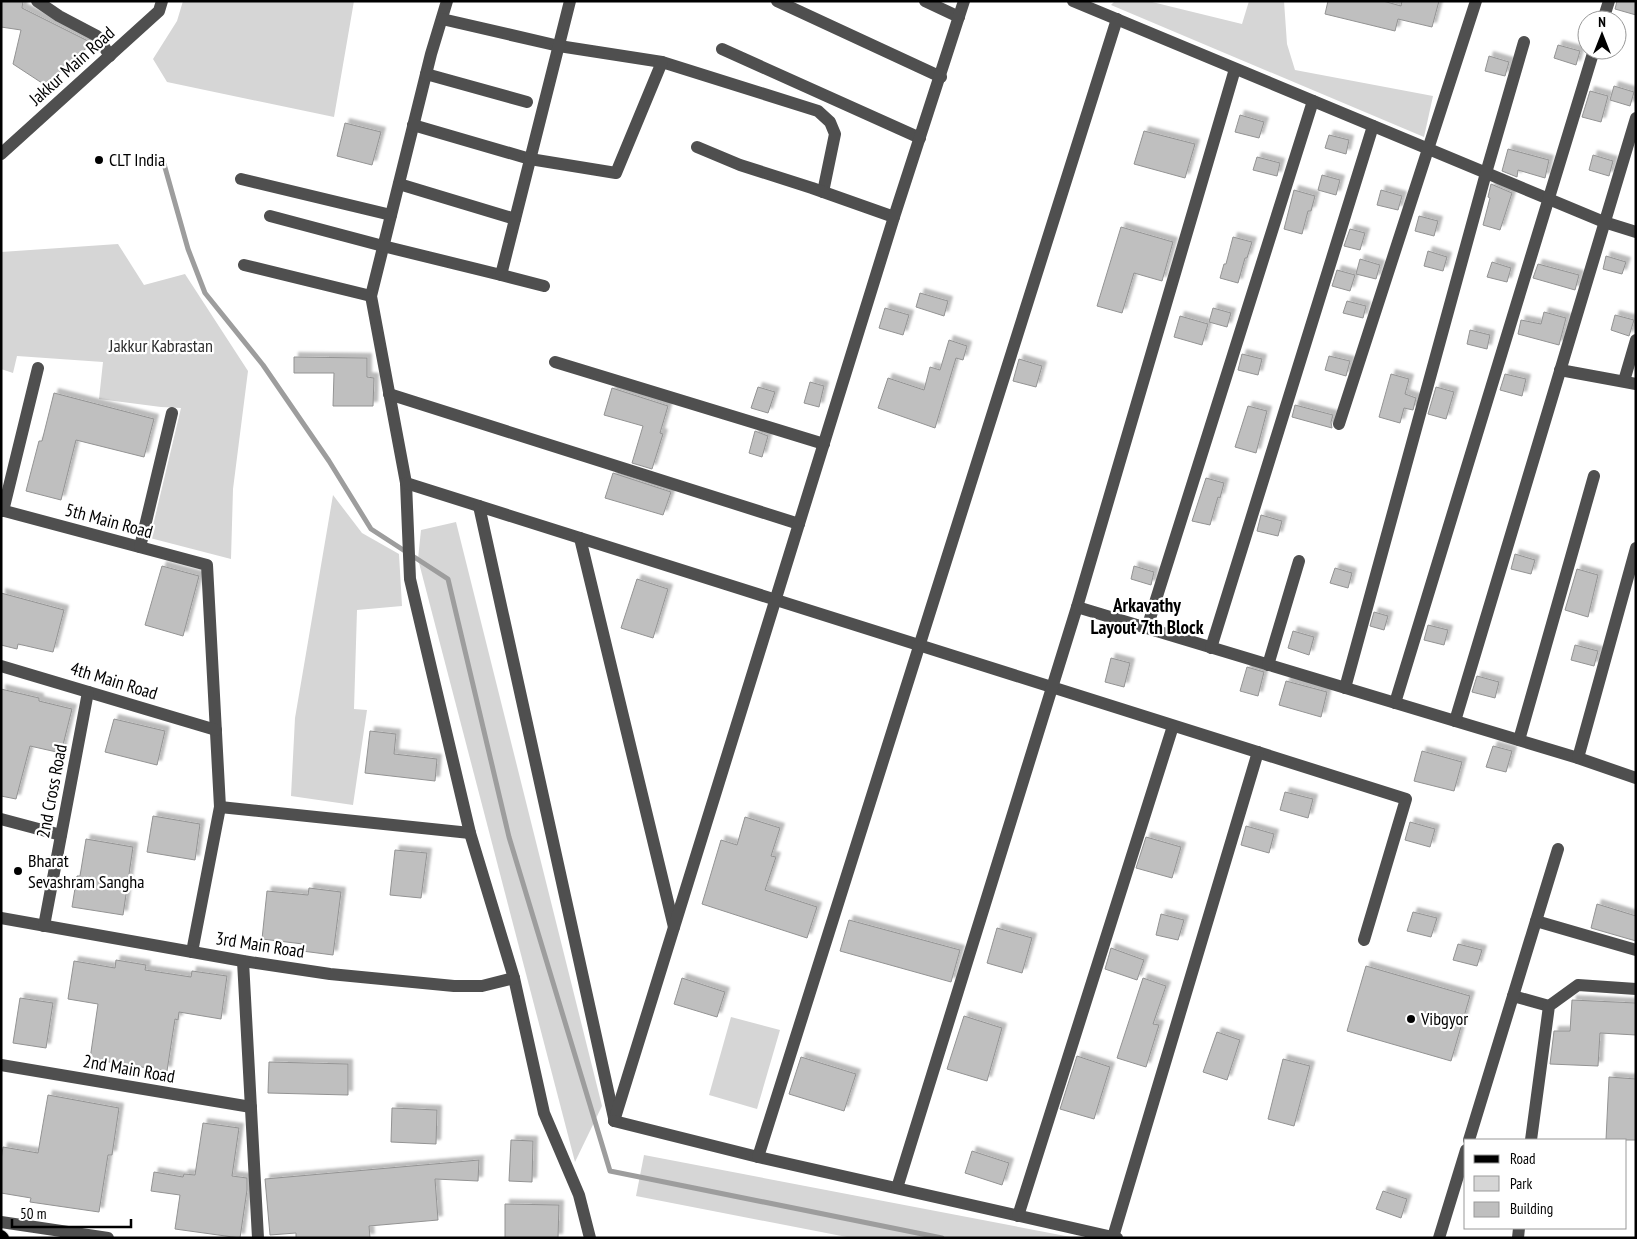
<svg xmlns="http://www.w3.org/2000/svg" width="1637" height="1239" viewBox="0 0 1637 1239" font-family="'PT Sans Narrow',sans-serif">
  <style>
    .green { fill: #d6d6d6 }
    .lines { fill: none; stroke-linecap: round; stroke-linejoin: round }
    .stream { stroke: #9d9d9d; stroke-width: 5 }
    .building { fill: #bfbfbf; stroke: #939393; filter: url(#shadow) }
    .major-casing { stroke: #dbdbdb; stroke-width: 14 }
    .minor { stroke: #4f4f4f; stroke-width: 12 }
    .major { stroke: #000; stroke-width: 12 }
    .poi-dot { fill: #000; stroke: #fff; stroke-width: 2 }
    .labels { text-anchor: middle; stroke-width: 4.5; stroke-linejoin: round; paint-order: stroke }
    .street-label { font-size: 18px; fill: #000; stroke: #fff }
    .poi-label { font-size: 18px; fill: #000; stroke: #fff; text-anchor: start }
    .park-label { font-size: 18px; fill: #2d2d2d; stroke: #fff }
    .neighbourhood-label { font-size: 19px; font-weight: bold; fill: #000; stroke: #fff }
  </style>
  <defs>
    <filter id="shadow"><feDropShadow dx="4.5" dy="-4.5" stdDeviation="1" flood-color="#0004"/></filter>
  </defs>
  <rect width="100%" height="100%" fill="#fff"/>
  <g class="green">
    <polygon points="183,1 354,1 334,117 167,82 153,59 177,21"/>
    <polygon points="1115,1 1148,1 1242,24 1249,1 1284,1 1287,44 1295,70 1433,96 1424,137 1111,5"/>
    <polygon points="118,244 144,285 185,274 248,371 233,489 231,559 150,538 181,408 161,407 99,399 103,362 17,356 13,373 1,369 1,252"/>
    <polygon points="333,495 362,533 399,554 402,606 357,610 354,709 367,710 353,805 291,796 295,718"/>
    <polygon points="456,522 602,1106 575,1162 418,559 421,530"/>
    <polygon points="731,1017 780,1030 757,1109 709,1095"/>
    <polygon points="644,1155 1076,1238 852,1238 636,1196"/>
  </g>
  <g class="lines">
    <polyline class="stream" points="164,164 188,249 205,293 263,365 329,461 371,529 448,579 509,837 610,1171 942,1238"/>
  </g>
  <g class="building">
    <polygon points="1,1 23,1 22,8 92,43 45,85 13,64 21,30 1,27"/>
    <polygon points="1328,1 1383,1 1401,6 1402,1 1439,1 1432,27 1398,19 1395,31 1325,14"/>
    <polygon points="1617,1 1636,1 1636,15 1615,9"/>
    <polygon points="1558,45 1580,51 1576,65 1554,58"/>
    <polygon points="1489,56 1509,62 1505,76 1485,71"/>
    <polygon points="1614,86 1634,92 1630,106 1610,100"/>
    <polygon points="1590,91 1608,96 1601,122 1582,117"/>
    <polygon points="1240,115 1264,122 1259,138 1235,132"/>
    <polygon points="345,123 381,132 372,165 337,156"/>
    <polygon points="1144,131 1195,144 1185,178 1134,164"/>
    <polygon points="1329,135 1349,140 1346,154 1325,148"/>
    <polygon points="1508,149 1549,160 1545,178 1518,170 1517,177 1502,171"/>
    <polygon points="1593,155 1613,161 1609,176 1589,170"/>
    <polygon points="1257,157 1280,163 1277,176 1253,170"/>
    <polygon points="1322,175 1340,180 1336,195 1318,190"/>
    <polygon points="1491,184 1512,193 1500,230 1483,225 1490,198 1488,197"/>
    <polygon points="1294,190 1315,196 1311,211 1308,211 1302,234 1284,229"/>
    <polygon points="1381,190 1402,196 1398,210 1377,205"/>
    <polygon points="1419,216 1438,221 1434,236 1415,231"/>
    <polygon points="1121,227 1173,242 1162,281 1134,273 1122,313 1097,306"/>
    <polygon points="1350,229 1365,233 1360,250 1344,246"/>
    <polygon points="1233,237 1252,242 1247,258 1245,258 1238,283 1220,278 1224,264 1226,264"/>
    <polygon points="1428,251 1447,257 1443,271 1424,266"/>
    <polygon points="1606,256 1626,262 1622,274 1603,269"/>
    <polygon points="1360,259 1380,265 1376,279 1356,274"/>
    <polygon points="1492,262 1511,268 1507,282 1487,277"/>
    <polygon points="1538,264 1579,275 1575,290 1533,278"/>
    <polygon points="1337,270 1355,275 1350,291 1332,286"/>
    <polygon points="920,293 948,301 944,316 916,307"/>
    <polygon points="1347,301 1366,306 1363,318 1343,313"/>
    <polygon points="885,308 909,315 903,335 879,328"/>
    <polygon points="1213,308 1231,313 1227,327 1209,322"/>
    <polygon points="1544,312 1566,318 1559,345 1518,334 1521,320 1541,324"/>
    <polygon points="1615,315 1634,320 1629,336 1611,330"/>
    <polygon points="1180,316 1208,324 1202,345 1174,337"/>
    <polygon points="1470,330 1490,335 1487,349 1467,344"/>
    <polygon points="949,340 967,346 963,360 956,358 935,428 878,408 888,378 924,390 930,367 940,370"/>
    <polygon points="1242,354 1262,359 1258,375 1238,370"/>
    <polygon points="1329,356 1350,361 1346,376 1325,370"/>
    <polygon points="294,357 367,358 367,377 374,378 373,406 333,406 334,373 294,373"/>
    <polygon points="1019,359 1042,366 1036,387 1013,381"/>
    <polygon points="1391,374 1409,379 1405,394 1416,398 1413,410 1404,408 1400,423 1379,417"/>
    <polygon points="1505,374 1526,379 1522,396 1500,390"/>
    <polygon points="810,382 824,386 819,407 804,403"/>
    <polygon points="758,387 775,392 768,413 751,408"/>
    <polygon points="1436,387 1454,392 1446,419 1428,414"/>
    <polygon points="612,388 668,406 660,433 663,434 652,469 632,463 643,426 604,415"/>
    <polygon points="54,393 154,419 144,457 76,440 61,500 26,491 39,441 42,441"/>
    <polygon points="1295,405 1333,415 1331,422 1332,428 1292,417"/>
    <polygon points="1248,406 1267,411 1256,453 1235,447"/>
    <polygon points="755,431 768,436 762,457 749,453"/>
    <polygon points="613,473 671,492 663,515 605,498"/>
    <polygon points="1206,478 1224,483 1220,498 1218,497 1210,525 1192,521"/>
    <polygon points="1261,515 1282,521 1278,536 1257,531"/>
    <polygon points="1515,554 1535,560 1531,574 1511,569"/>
    <polygon points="162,566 199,576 183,636 145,625"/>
    <polygon points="1134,566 1154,572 1151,585 1131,579"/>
    <polygon points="1335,568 1352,573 1348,588 1330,583"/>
    <polygon points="1577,569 1598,575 1588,617 1565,610"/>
    <polygon points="637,579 668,589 653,638 621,628"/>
    <polygon points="1,593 64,610 53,652 18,644 17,649 1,645"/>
    <polygon points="1374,612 1388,616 1384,630 1370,626"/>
    <polygon points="1428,625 1448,630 1444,645 1424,640"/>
    <polygon points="1293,631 1314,637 1309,655 1288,648"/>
    <polygon points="1575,645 1598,651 1594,666 1571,660"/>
    <polygon points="1111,658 1130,663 1124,687 1105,682"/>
    <polygon points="1247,667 1264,672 1258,696 1240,691"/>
    <polygon points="1477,676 1499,682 1495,698 1472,692"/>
    <polygon points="1286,681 1327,692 1321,717 1279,705"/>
    <polygon points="1,689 39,698 39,701 72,709 61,753 30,746 16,799 1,796"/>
    <polygon points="114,719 165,731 157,765 105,752"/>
    <polygon points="370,731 396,734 394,754 437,759 435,781 365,773"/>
    <polygon points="1493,746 1512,751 1506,772 1486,767"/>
    <polygon points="1422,751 1462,762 1454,791 1414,781"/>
    <polygon points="1285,792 1313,799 1308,818 1280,810"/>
    <polygon points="153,816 200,824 195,860 147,852"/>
    <polygon points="745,817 780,828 771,856 776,857 765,890 817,907 807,938 702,904 721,840 737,845"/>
    <polygon points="1410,822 1435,829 1430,847 1405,840"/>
    <polygon points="1246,826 1274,834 1269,853 1241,845"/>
    <polygon points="1146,837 1181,847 1172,878 1136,868"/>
    <polygon points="86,839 133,847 123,915 72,907 77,876 80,876"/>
    <polygon points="395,850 427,853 421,898 390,895"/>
    <polygon points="309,888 341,892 333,955 302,951 303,944 262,939 267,891 308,895"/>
    <polygon points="1597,904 1636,916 1636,941 1591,928"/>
    <polygon points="1413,912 1437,918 1431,937 1407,931"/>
    <polygon points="1161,914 1184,920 1178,940 1156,935"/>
    <polygon points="849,920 960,950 951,982 840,951"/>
    <polygon points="997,928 1032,938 1022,973 987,963"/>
    <polygon points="1458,944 1482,950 1477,966 1453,960"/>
    <polygon points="1111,948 1144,960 1137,980 1105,969"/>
    <polygon points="116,960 146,965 145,970 191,977 192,971 227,976 221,1019 179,1012 178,1020 175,1019 167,1071 90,1059 98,1004 68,999 74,961 115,968"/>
    <polygon points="1366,966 1470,996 1451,1061 1347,1031"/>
    <polygon points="682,978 725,992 717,1017 674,1004"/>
    <polygon points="1143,978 1166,986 1153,1024 1159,1025 1146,1067 1117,1058"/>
    <polygon points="20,998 53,1003 46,1048 13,1043"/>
    <polygon points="1572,1000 1636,1003 1636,1035 1600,1033 1598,1066 1550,1064 1554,1031 1570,1031"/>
    <polygon points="964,1016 1002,1028 987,1081 947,1069"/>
    <polygon points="1217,1032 1240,1040 1227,1080 1203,1072"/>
    <polygon points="1077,1056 1110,1067 1094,1119 1060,1109"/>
    <polygon points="801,1057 856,1074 844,1111 789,1094"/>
    <polygon points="1283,1059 1310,1066 1294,1126 1268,1119"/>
    <polygon points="269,1062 348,1064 348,1095 268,1093"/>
    <polygon points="1609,1077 1636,1079 1636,1140 1606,1140"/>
    <polygon points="48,1095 119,1108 112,1155 108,1155 99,1212 30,1202 31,1198 1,1193 1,1160 3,1147 38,1153"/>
    <polygon points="392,1108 437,1110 436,1144 391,1142"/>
    <polygon points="203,1123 239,1128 232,1176 247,1178 247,1190 240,1238 175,1229 180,1195 151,1191 154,1172 183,1177 184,1174 195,1175"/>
    <polygon points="511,1140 533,1141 532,1182 509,1181"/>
    <polygon points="972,1151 1009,1163 1002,1185 965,1173"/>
    <polygon points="479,1160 478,1181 435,1179 438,1220 369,1226 370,1238 296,1238 296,1233 270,1235 265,1179"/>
    <polygon points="1383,1191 1407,1199 1401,1218 1376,1209"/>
    <polygon points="505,1204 559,1205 558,1238 505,1238"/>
  </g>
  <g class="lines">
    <g class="major-casing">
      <polyline id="major" points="1,1236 3,1238"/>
    </g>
    <g class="minor">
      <polyline points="37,1 59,16 97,36 110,56"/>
      <polyline points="447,1 431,54 371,296 406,483 410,579 470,833 514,978 544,1113 579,1195 590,1238"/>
      <polyline points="777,1 941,77"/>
      <polyline points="925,1 959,17"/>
      <polyline points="1073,1 1604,222 1636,232"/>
      <polyline points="442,19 559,46 662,62 818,111 830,122 835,134 823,192"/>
      <polyline points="1603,20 1609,1"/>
      <polyline points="722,49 920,138"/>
      <polyline points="426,74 527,102"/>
      <polyline points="413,125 530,159 616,173 662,62"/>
      <polyline points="697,147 740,165 812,188 894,217"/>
      <polyline points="1,154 159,11 162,1"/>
      <polyline points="241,179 391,215"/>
      <polyline points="399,184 515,219"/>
      <polyline points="270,216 383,246 501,275 570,1"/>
      <polyline points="244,265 371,296"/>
      <polyline points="501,275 544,286"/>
      <polyline points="555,362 824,444"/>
      <polyline points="1560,370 1636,384"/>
      <polyline points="1624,381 1636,340"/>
      <polyline points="389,394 799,524"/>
      <polyline points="1339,424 1476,1"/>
      <polyline points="406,483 1406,799 1364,940"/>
      <polyline points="479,506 614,1118"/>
      <polyline points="1,510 207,565 220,807 192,952"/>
      <polyline points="3,511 38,368"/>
      <polyline points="580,538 674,927"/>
      <polyline points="140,547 172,413"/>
      <polyline points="1077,607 1578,758 1636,778"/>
      <polyline points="1147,628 1313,101"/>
      <polyline points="1211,648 1373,126"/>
      <polyline points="1268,665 1299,561"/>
      <polyline points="1,666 216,730"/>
      <polyline points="1345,688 1486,173 1524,42"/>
      <polyline points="1395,703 1594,50"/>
      <polyline points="1455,721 1636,118"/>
      <polyline points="1519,740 1594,476"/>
      <polyline points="1578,758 1636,548"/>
      <polyline points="220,807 470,833"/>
      <polyline points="1,819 61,835"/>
      <polyline points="1,918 243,961 330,974 454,986 482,986 514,978"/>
      <polyline points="1536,921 1636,950"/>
      <polyline points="44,926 88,692"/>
      <polyline points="243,961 258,1238"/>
      <polyline points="1513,996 1549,1006"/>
      <polyline points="1,1065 251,1107"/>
      <polyline points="614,1121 894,217 964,1"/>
      <polyline points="614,1121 758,1157 1117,1238"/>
      <polyline points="1469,1140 1558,849"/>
      <polyline points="1531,1140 1549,1006 1578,985 1636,989"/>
      <polyline points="758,1157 1117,19"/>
      <polyline points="897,1188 1077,607 1235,69"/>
      <polyline points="1018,1216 1173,726"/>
      <polyline points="1,1222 108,1238"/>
      <polyline points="1113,1237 1258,752"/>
      <polyline points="1439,1238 1466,1150"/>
      <polyline points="1518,1238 1519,1228"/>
    </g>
    <use href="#major" class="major"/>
  </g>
  <g class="poi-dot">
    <circle cx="99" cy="160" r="5"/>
    <circle cx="18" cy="871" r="5"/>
    <circle cx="1411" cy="1019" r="5"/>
  </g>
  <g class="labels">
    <g class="street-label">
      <text transform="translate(72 66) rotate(-42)" y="6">Jakkur Main Road</text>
      <text transform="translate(109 521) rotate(15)" y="6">5th Main Road</text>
      <text transform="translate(114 681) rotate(17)" y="6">4th Main Road</text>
      <text transform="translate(52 791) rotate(-79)" y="6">2nd Cross Road</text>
      <text transform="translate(260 945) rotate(9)" y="6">3rd Main Road</text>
      <text transform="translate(129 1069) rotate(10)" y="6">2nd Main Road</text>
    </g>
    <g class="poi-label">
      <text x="109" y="166">CLT India</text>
      <text x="28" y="867">Bharat<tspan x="28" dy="21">Sevashram Sangha</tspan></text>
      <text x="1421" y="1025">Vibgyor</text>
    </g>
    <g class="park-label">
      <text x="161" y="352">Jakkur Kabrastan</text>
    </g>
    <g class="neighbourhood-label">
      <text x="1147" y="612">Arkavathy<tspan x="1147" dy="22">Layout 7th Block</tspan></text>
    </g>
  </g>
  <rect width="1637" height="1239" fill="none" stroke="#000000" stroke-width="5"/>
  <rect x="1464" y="1139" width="162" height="90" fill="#ffffff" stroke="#999999"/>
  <rect x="1474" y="1155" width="25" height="8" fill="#000000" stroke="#999999"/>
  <text x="1510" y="1164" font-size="15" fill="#000000">Road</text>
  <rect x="1474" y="1176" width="25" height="15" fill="#d6d6d6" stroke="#999999"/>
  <text x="1510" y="1189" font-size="15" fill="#000000">Park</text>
  <rect x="1474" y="1202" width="25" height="15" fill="#bfbfbf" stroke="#999999"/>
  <text x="1510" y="1214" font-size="15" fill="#000000">Building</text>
  <g transform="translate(1602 35)"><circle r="24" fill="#ffffff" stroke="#999999"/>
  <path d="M0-4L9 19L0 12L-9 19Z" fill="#000000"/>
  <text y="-8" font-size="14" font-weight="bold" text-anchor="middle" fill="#000000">N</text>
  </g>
  <path d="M12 1219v8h119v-8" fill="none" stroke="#000000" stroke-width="2.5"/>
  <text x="20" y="1219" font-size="15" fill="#000000" stroke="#ffffff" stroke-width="4" paint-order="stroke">50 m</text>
</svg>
